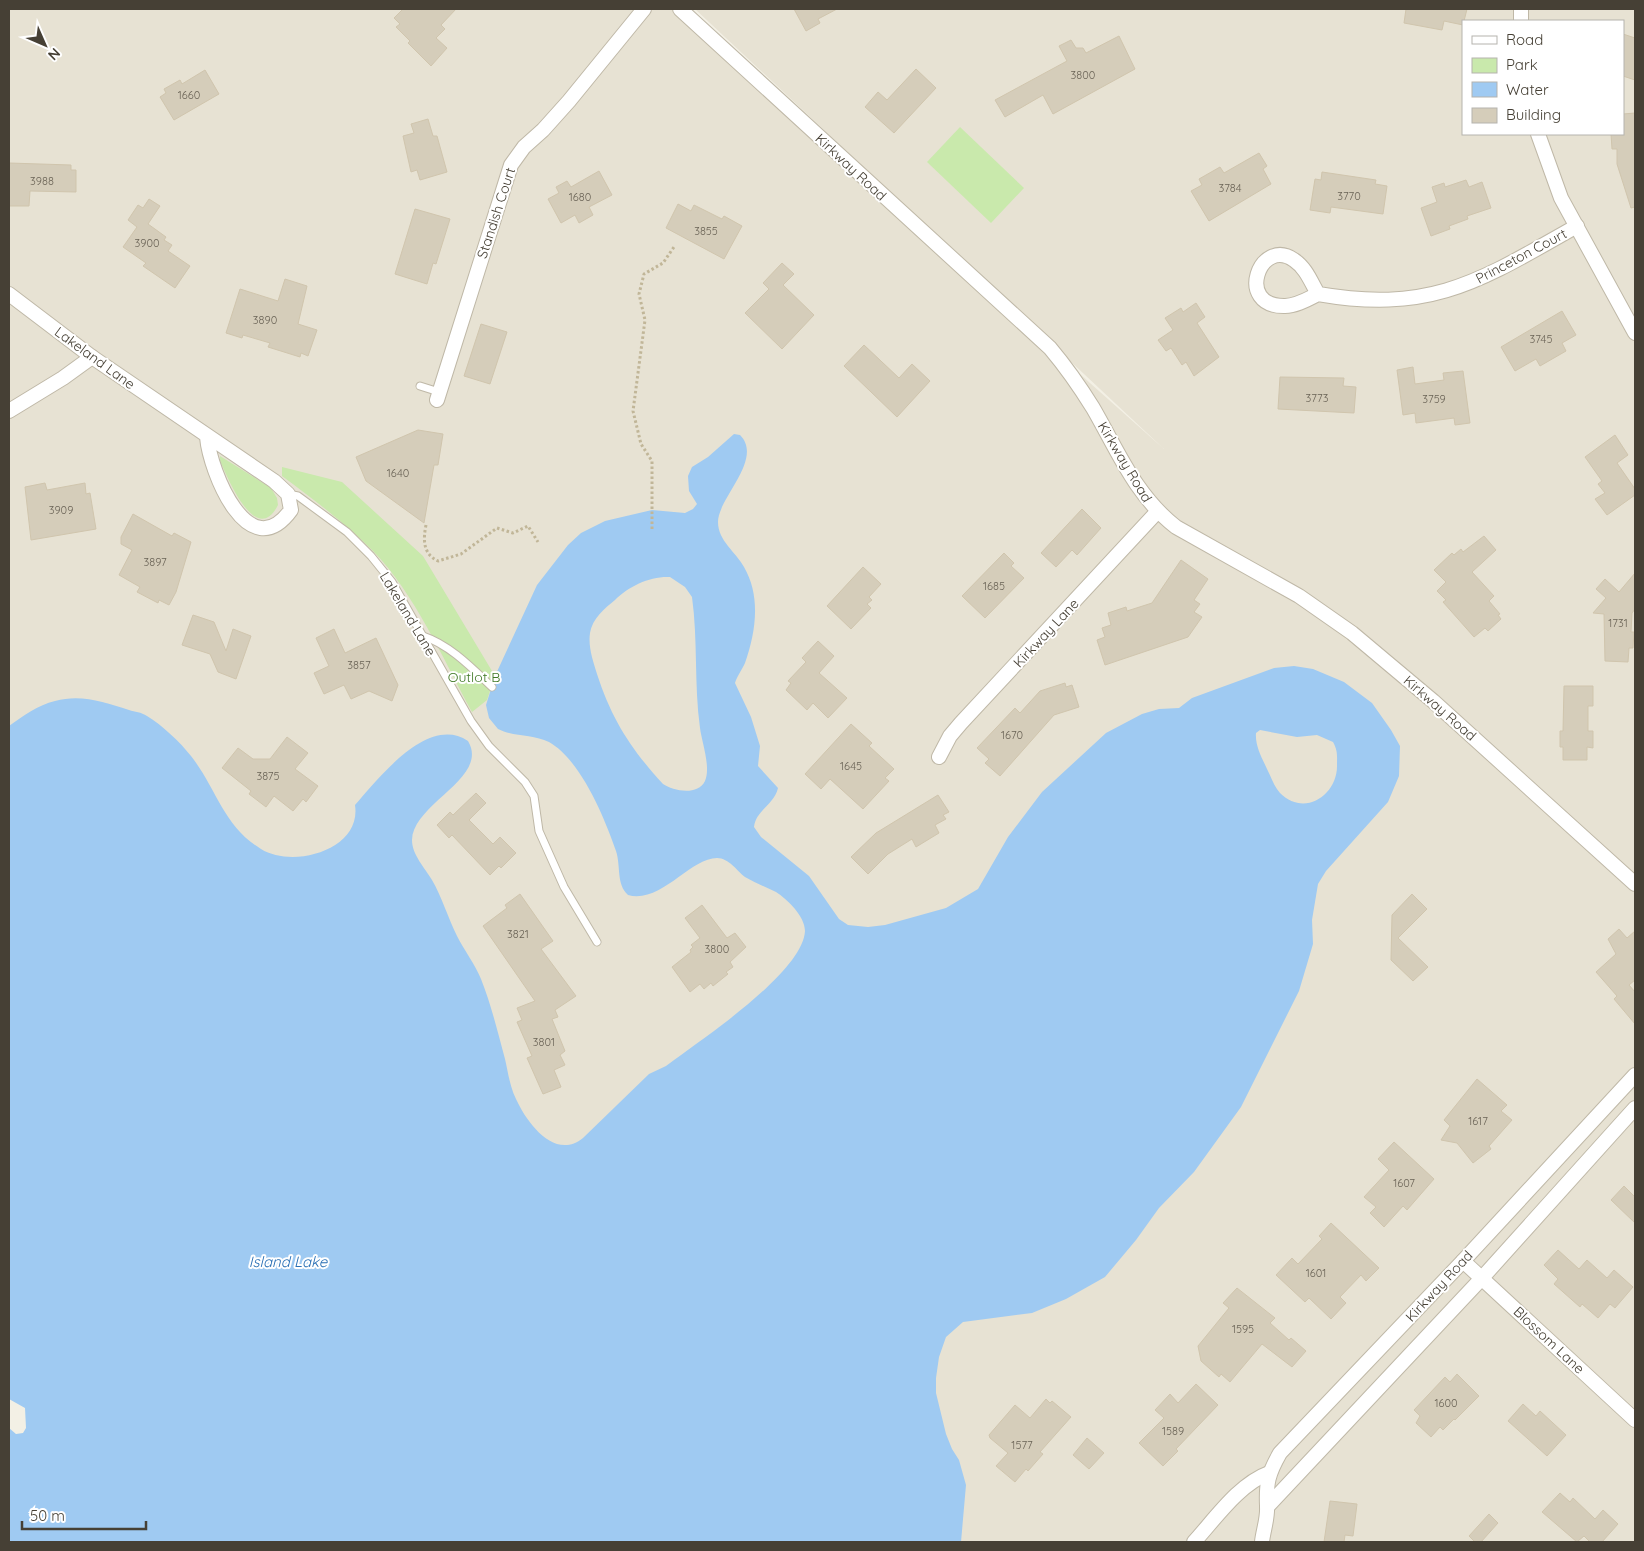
<svg xmlns="http://www.w3.org/2000/svg" width="1644" height="1551" viewBox="0 0 1644 1551" font-family="Quicksand,sans-serif">
  <style>
    .residential { fill: #e7e2d3; fill-rule: evenodd }
    .green { fill: #c9e9ac }
    .water { fill: #9fcaf2; fill-rule: evenodd }
    .building { fill: #d5cdba; stroke: #d0c5ad }
    .lines { fill: none; stroke-linecap: round; stroke-linejoin: round }
    .service-casing { stroke: #bfb8a7; stroke-width: 9 }
    .minor-casing { stroke: #bfb8a7; stroke-width: 16 }
    .path { stroke: #c1b698; stroke-width: 3; stroke-dasharray: 2.5 2.5; stroke-linecap: butt }
    .service { stroke: #fff; stroke-width: 7 }
    .minor { stroke: #fff; stroke-width: 14 }
    .labels { text-anchor: middle; stroke-width: 4; stroke-linejoin: round; paint-order: stroke }
    .number-label { font-size: 11px; fill: #6a6356 }
    .street-label { font-size: 14px; fill: #464035; stroke: #fff }
    .park-label { font-size: 14px; fill: #407926; stroke: #fff }
    .water-label { font-size: 15px; font-style: italic; fill: #2a70b5; stroke: #fff }
  </style>
  <rect width="100%" height="100%" fill="#f3f0e5"/>
  <path class="residential" d="M9,9h662l493,440 -469,-440h940v1533h-1383l-243,-558zM1463,21h160v113h-160z"/>
  <g class="green">
    <polygon points="960,127 1024,188 991,223 927,162"/>
    <path d="M220,456l51,32 6,10 1,7c-22,43 -50,-27 -58,-44z"/>
    <path d="M282,467l60,15 81,74 72,120 -8,24 -15,12c-29,-53 -57,-118 -99,-161 -28,-28 -60,-52 -91,-75z"/>
  </g>
  <path class="water" d="M734,434l6,1c24,24 -22,63 -22,87 0,19 18,30 26,45 17,29 12,65 1,96 -3,7 -8,13 -10,20l16,34 9,29 -2,20 20,22c-4,17 -22,22 -24,39l7,10 48,39 30,43 9,6 20,2 17,-2 61,-17 32,-19 30,-52 34,-45 64,-59 36,-19 17,-5 20,-1 13,-10 82,-30 20,-2 19,3 31,13 28,21 19,27 9,16 -1,30 -11,26 -62,69 -8,13 -6,36 1,24 -14,47 -58,116 -47,65 -35,36 -23,32 -31,37 -39,22 -34,14 -69,9 -17,15 -7,20 -3,21v15l10,41 6,15 7,11 7,25 -5,57h-952v-114l7,6 7,-1 3,-5 -1,-20 -16,-9v-673c14,-10 29,-21 46,-25 26,-7 49,1 74,9 6,2 12,2 18,6 15,9 33,26 44,40 26,33 32,70 70,93 32,20 101,1 94,-44 23,-26 73,-91 113,-64 22,37 -55,62 -56,99 0,15 13,28 20,40 10,17 16,38 25,56 7,14 18,28 24,43 10,25 17,54 24,80 3,13 5,28 11,40 11,24 39,62 67,39l66,-64 17,-8c33,-25 137,-93 139,-135 0,-15 -18,-32 -29,-39 -10,-5 -21,-9 -31,-15 -8,-6 -16,-19 -28,-19 -27,0 -56,46 -89,37 -12,-11 -7,-29 -12,-44 -11,-32 -35,-91 -67,-109 -16,-8 -35,-5 -51,-13l-9,-11 -3,-13 9,-29 42,-91 31,-40 13,-12 24,-12 47,-11 33,3 8,-4 4,-5 -8,-13 -1,-15 4,-9 16,-10zM670,577l15,10 7,10c6,43 2,87 8,131 2,15 11,39 5,53 -7,15 -32,10 -42,3 -32,-35 -51,-64 -66,-110 -4,-13 -9,-27 -7,-41 2,-14 15,-25 25,-33 14,-14 35,-24 55,-23zM1260,730l37,7 20,-2 16,7c5,9 4,14 4,23 1,29 -32,53 -57,28 -6,-7 -9,-16 -13,-24 -5,-11 -12,-23 -11,-36z"/>
  <g class="building">
    <polygon points="403,9 456,9 441,25 445,29 436,38 447,48 431,66 408,43 410,41 396,27 400,24 394,18"/>
    <polygon points="794,9 837,9 818,19 820,23 806,31"/>
    <polygon points="1406,9 1467,9 1463,25 1444,21 1442,30 1404,23"/>
    <polygon points="1623,34 1635,38 1635,80 1623,76"/>
    <polygon points="1119,36 1135,69 1053,114 1043,95 1005,117 995,100 1067,61 1059,46 1071,40 1076,48 1083,48 1086,53"/>
    <polygon points="916,69 936,88 894,133 865,107 878,92 887,100"/>
    <polygon points="205,70 219,94 174,120 160,97 166,93 164,89 180,80 182,84"/>
    <polygon points="1635,113 1635,207 1631,208 1617,164 1617,149 1612,149 1611,134 1623,134 1623,114"/>
    <polygon points="428,119 433,136 437,136 447,172 420,180 417,170 411,172 403,136 414,133 411,124"/>
    <polygon points="1259,153 1267,166 1263,169 1271,184 1209,221 1191,191 1202,185 1199,179 1220,167 1224,173"/>
    <polygon points="9,163 71,165 71,170 76,170 76,192 30,191 29,206 9,206"/>
    <polygon points="599,171 612,195 589,207 593,215 579,223 575,215 561,223 548,199 559,193 556,187 567,181 571,187"/>
    <polygon points="1322,172 1376,180 1375,184 1387,186 1383,214 1331,207 1330,213 1310,210 1315,179 1321,180"/>
    <polygon points="1466,180 1469,187 1482,182 1491,208 1467,216 1468,219 1449,226 1450,229 1431,236 1421,208 1437,202 1432,187 1444,183 1445,187"/>
    <polygon points="149,199 160,206 148,224 166,237 164,240 172,245 168,251 190,266 175,288 143,266 146,263 123,247 137,227 128,220 138,205 143,208"/>
    <polygon points="678,204 691,211 694,205 722,219 724,216 742,226 724,259 666,228"/>
    <polygon points="415,209 450,219 436,264 433,263 427,284 395,274"/>
    <polygon points="782,263 794,274 783,285 814,315 782,349 745,313 769,289 763,283"/>
    <polygon points="285,279 307,286 298,324 317,330 308,356 301,353 300,357 268,347 270,343 243,335 242,338 226,333 240,289 278,301"/>
    <polygon points="1196,303 1205,317 1197,323 1219,357 1194,376 1186,362 1182,365 1171,348 1166,351 1158,340 1173,330 1165,318 1181,308 1183,312"/>
    <polygon points="1562,311 1576,335 1562,343 1566,351 1540,366 1536,359 1515,371 1501,347"/>
    <polygon points="481,324 507,332 490,384 464,376"/>
    <polygon points="864,345 899,378 912,364 930,381 897,417 844,366"/>
    <polygon points="1413,367 1415,384 1444,380 1443,373 1463,371 1470,423 1455,425 1454,418 1416,423 1415,413 1403,415 1397,370"/>
    <polygon points="1280,377 1344,378 1343,386 1356,387 1354,413 1278,409"/>
    <polygon points="418,430 443,434 438,465 434,465 424,523 366,481 356,457"/>
    <polygon points="1615,435 1628,455 1617,463 1635,489 1635,495 1607,515 1595,499 1605,493 1598,484 1602,481 1585,457"/>
    <polygon points="45,483 47,490 85,483 86,494 90,493 96,529 31,540 25,487"/>
    <polygon points="1082,509 1101,528 1077,555 1072,550 1056,567 1041,553"/>
    <polygon points="133,514 172,536 174,533 191,542 176,592 169,605 159,600 158,603 137,592 140,587 119,575 132,550 121,544 121,537"/>
    <polygon points="1484,536 1496,550 1472,572 1494,596 1489,601 1500,614 1498,615 1501,619 1488,631 1485,628 1474,637 1443,602 1446,600 1437,591 1446,582 1434,570 1452,553 1454,555 1461,549 1463,552"/>
    <polygon points="1004,553 1014,563 1011,566 1024,578 985,618 962,596"/>
    <polygon points="1181,560 1208,579 1194,600 1200,604 1194,612 1202,617 1188,637 1105,665 1097,640 1105,637 1102,628 1111,625 1108,613 1126,607 1127,611 1152,603"/>
    <polygon points="863,567 881,584 869,597 872,600 867,604 871,608 851,629 827,606"/>
    <polygon points="1635,573 1635,609 1632,613 1631,632 1634,632 1633,648 1629,648 1628,662 1605,661 1604,614 1593,613 1606,598 1596,589 1605,579 1619,592"/>
    <polygon points="193,615 214,622 226,651 233,629 251,636 236,679 218,672 210,654 182,645"/>
    <polygon points="334,629 345,653 376,638 398,685 392,701 369,691 351,699 344,685 324,694 314,673 329,666 316,638"/>
    <polygon points="818,641 834,656 819,673 847,698 828,718 813,703 807,710 786,690 791,683 788,681 806,662 802,658"/>
    <polygon points="1065,683 1066,687 1072,685 1079,707 1054,715 1000,776 985,763 989,759 977,748 1015,708 1020,713 1040,691"/>
    <polygon points="1564,686 1593,686 1593,706 1588,706 1588,731 1593,731 1593,748 1587,747 1587,760 1563,760 1563,747 1560,747 1560,731 1563,731"/>
    <polygon points="851,724 872,743 869,746 894,769 885,778 889,781 863,809 830,779 821,789 805,774"/>
    <polygon points="287,737 308,753 295,769 318,786 306,802 303,799 293,811 274,796 266,807 249,794 251,791 222,768 238,748 253,759 270,759"/>
    <polygon points="476,793 486,803 469,820 493,844 500,837 516,853 501,868 499,866 490,875 452,835 449,838 437,825 450,812 453,815"/>
    <polygon points="938,795 949,812 943,815 946,819 935,825 939,833 916,847 912,839 888,854 868,874 851,857 876,833"/>
    <polygon points="520,894 553,941 541,949 576,996 555,1010 558,1017 552,1019 565,1051 560,1055 565,1065 554,1070 561,1087 543,1094 527,1058 532,1056 517,1022 522,1020 517,1008 535,1001 483,926 507,908 505,905"/>
    <polygon points="1412,894 1427,909 1398,938 1428,967 1413,981 1391,960 1392,915"/>
    <polygon points="702,905 727,938 735,933 746,947 730,962 733,967 726,972 728,974 713,986 711,983 704,989 700,984 690,992 672,967 691,952 690,950 693,947 691,945 700,938 685,918"/>
    <polygon points="1619,929 1627,938 1635,931 1635,980 1629,985 1635,992 1635,1024 1614,999 1617,996 1596,972 1616,954 1608,939"/>
    <polygon points="1477,1079 1507,1105 1501,1111 1512,1120 1489,1146 1491,1149 1473,1163 1457,1143 1441,1140 1450,1126 1444,1120"/>
    <polygon points="1394,1142 1434,1179 1407,1210 1403,1206 1384,1227 1370,1213 1376,1207 1364,1197 1389,1170 1378,1159"/>
    <polygon points="1624,1186 1635,1197 1635,1223 1611,1200"/>
    <polygon points="1331,1223 1379,1268 1366,1281 1361,1275 1340,1297 1346,1303 1331,1319 1309,1298 1305,1302 1276,1275 1292,1258 1298,1264 1322,1239 1319,1236"/>
    <polygon points="1558,1250 1579,1269 1587,1260 1607,1278 1614,1270 1633,1287 1615,1308 1610,1304 1598,1318 1582,1304 1580,1307 1554,1284 1558,1279 1544,1265"/>
    <polygon points="1237,1288 1275,1318 1270,1323 1289,1340 1291,1338 1306,1351 1292,1367 1262,1344 1230,1382 1221,1374 1219,1377 1201,1361 1198,1346 1229,1308 1223,1303"/>
    <polygon points="1457,1374 1479,1396 1455,1420 1454,1419 1443,1430 1440,1427 1431,1437 1416,1423 1420,1416 1414,1410 1445,1377 1450,1382"/>
    <polygon points="1196,1384 1218,1405 1176,1449 1178,1451 1163,1466 1139,1443 1164,1418 1155,1410 1170,1394 1178,1403"/>
    <polygon points="1046,1399 1050,1403 1052,1401 1071,1417 1040,1452 1043,1454 1028,1471 1026,1469 1015,1482 996,1466 1008,1453 990,1438 989,1435 1015,1405 1030,1418"/>
    <polygon points="1523,1404 1536,1416 1540,1411 1566,1435 1547,1456 1508,1421"/>
    <polygon points="1087,1438 1104,1453 1089,1469 1073,1455"/>
    <polygon points="1560,1493 1570,1502 1573,1498 1595,1519 1603,1510 1618,1524 1602,1542 1590,1542 1584,1536 1577,1542 1542,1512"/>
    <polygon points="1330,1501 1357,1504 1353,1536 1345,1535 1344,1542 1324,1542"/>
    <polygon points="1489,1514 1498,1523 1481,1542 1475,1542 1469,1536"/>
  </g>
  <g class="lines">
    <g class="service-casing">
      <g id="service">
        <polyline points="420,386 439,392"/>
        <polyline points="288,494 298,496 347,532 371,556 392,582 471,721 489,746 525,782 534,796 539,831 564,887 597,942"/>
        <path d="M423,636c27,9 49,32 69,51"/>
      </g>
    </g>
    <g class="minor-casing">
      <g id="minor">
        <path d="M680,9l370,339c16,19 30,39 43,60 25,43 42,87 83,119l123,69 53,37 81,68 202,183"/>
        <polyline points="1521,9 1521,21"/>
        <polyline points="1538,134 1561,198 1635,333"/>
        <path d="M9,294l83,63 182,124 14,13 3,16c-42,58 -81,-38 -84,-73"/>
        <path d="M1318,294c-10,5 -22,12 -33,12 -51,1 -25,-70 9,-46 12,8 17,22 24,34 115,20 163,-14 259,-68"/>
        <polyline points="437,400 511,165 524,147 543,130 569,101 644,9"/>
        <polyline points="9,411 63,378 92,357"/>
        <polyline points="939,757 950,736 961,723 1157,512"/>
        <polyline points="1463,1261 1635,1420"/>
        <polyline points="1267,1507 1482,1278 1635,1108"/>
        <path d="M1194,1542c21,-23 45,-58 75,-69"/>
        <path d="M1262,1542c1,-11 6,-24 5,-36 -1,-23 1,-32 13,-53l183,-192 172,-186"/>
      </g>
    </g>
    <g class="path">
      <path d="M426,525c-3,15 -3,29 12,36l23,-7 36,-26 16,5 15,-7 10,16"/>
      <polyline points="652,529 652,461 641,444 633,411 645,320 639,294 644,274 663,263 674,247"/>
    </g>
    <use href="#service" class="service"/>
    <use href="#minor" class="minor"/>
  </g>
  <g class="labels">
    <g class="number-label">
      <text x="1083" y="79">3800</text>
      <text x="189" y="99">1660</text>
      <text x="42" y="185">3988</text>
      <text x="1230" y="192">3784</text>
      <text x="1349" y="200">3770</text>
      <text x="580" y="201">1680</text>
      <text x="706" y="235">3855</text>
      <text x="147" y="247">3900</text>
      <text x="265" y="324">3890</text>
      <text x="1541" y="343">3745</text>
      <text x="1317" y="402">3773</text>
      <text x="1434" y="403">3759</text>
      <text x="398" y="477">1640</text>
      <text x="61" y="514">3909</text>
      <text x="155" y="566">3897</text>
      <text x="994" y="590">1685</text>
      <text x="1618" y="627">1731</text>
      <text x="359" y="669">3857</text>
      <text x="1012" y="739">1670</text>
      <text x="851" y="770">1645</text>
      <text x="268" y="780">3875</text>
      <text x="518" y="938">3821</text>
      <text x="717" y="953">3800</text>
      <text x="544" y="1046">3801</text>
      <text x="1478" y="1125">1617</text>
      <text x="1404" y="1187">1607</text>
      <text x="1316" y="1277">1601</text>
      <text x="1243" y="1333">1595</text>
      <text x="1446" y="1407">1600</text>
      <text x="1173" y="1435">1589</text>
      <text x="1022" y="1449">1577</text>
    </g>
    <g class="street-label">
      <text transform="translate(851 167) rotate(43)" y="5">Kirkway Road</text>
      <text transform="translate(496 213) rotate(-72)" y="5">Standish Court</text>
      <text transform="translate(1521 256) rotate(-28)" y="5">Princeton Court</text>
      <text transform="translate(95 358) rotate(36)" y="5">Lakeland Lane</text>
      <text transform="translate(1125 462) rotate(59)" y="5">Kirkway Road</text>
      <text transform="translate(408 614) rotate(59)" y="5">Lakeland Lane</text>
      <text transform="translate(1046 633) rotate(-47)" y="5">Kirkway Lane</text>
      <text transform="translate(1440 708) rotate(41)" y="5">Kirkway Road</text>
      <text transform="translate(1439 1286) rotate(-47)" y="5">Kirkway Road</text>
      <text transform="translate(1549 1340) rotate(43)" y="5">Blossom Lane</text>
    </g>
    <g class="park-label">
      <text x="474" y="682">Outlot B</text>
    </g>
    <g class="water-label">
      <text x="288" y="1267">Island Lake</text>
    </g>
  </g>
  <rect width="1644" height="1551" fill="none" stroke="#464035" stroke-width="20"/>
  <rect x="1462" y="20" width="162" height="115" fill="#ffffff" stroke="#b5b3ae"/>
  <rect x="1472" y="36" width="25" height="8" fill="#ffffff" stroke="#b5b3ae"/>
  <text x="1506" y="45" font-size="15" fill="#464035">Road</text>
  <rect x="1472" y="58" width="25" height="15" fill="#c9e9ac" stroke="#b5b3ae"/>
  <text x="1506" y="70" font-size="15" fill="#464035">Park</text>
  <rect x="1472" y="82" width="25" height="15" fill="#9fcaf2" stroke="#b5b3ae"/>
  <text x="1506" y="95" font-size="15" fill="#464035">Water</text>
  <rect x="1472" y="108" width="25" height="15" fill="#d5cdba" stroke="#b5b3ae"/>
  <text x="1506" y="120" font-size="15" fill="#464035">Building</text>
  <g transform="translate(45 45) rotate(135)" stroke="#ffffff" stroke-width="4" paint-order="stroke">
  <path d="M0-4L9 19L0 12L-9 19Z" fill="#464035"/>
  <text y="-8" font-size="14" font-weight="bold" text-anchor="middle" fill="#464035">N</text>
  </g>
  <path d="M22 1521v8h124v-8" fill="none" stroke="#464035" stroke-width="2.5"/>
  <text x="30" y="1521" font-size="15" fill="#464035" stroke="#ffffff" stroke-width="4" paint-order="stroke">50 m</text>
</svg>
